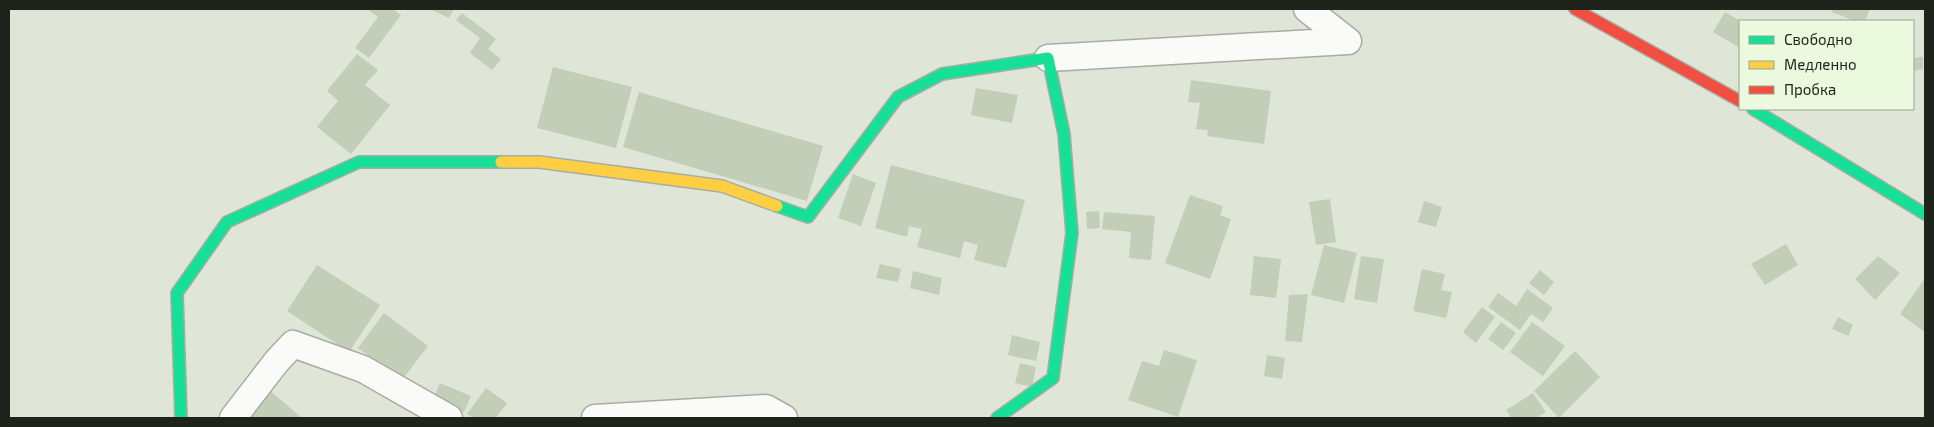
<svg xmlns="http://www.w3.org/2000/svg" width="1934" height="427" viewBox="0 0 1934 427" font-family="'Exo 2',sans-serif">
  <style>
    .building { fill: #c2ceb8 }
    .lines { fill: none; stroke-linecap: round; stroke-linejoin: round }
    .street-casing { stroke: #a7ada2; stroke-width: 29 }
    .fast-casing { stroke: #a7ada2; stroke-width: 14 }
    .slow-casing { stroke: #a7ada2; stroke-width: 14 }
    .jam-casing { stroke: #a7ada2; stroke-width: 14 }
    .street { stroke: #fafbf9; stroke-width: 26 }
    .fast { stroke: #16e098; stroke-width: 11 }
    .slow { stroke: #ffcf43; stroke-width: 11 }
    .jam { stroke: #f24e42; stroke-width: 11 }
  </style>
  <rect width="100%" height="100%" fill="#dfe6d8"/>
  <g class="building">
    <polygon points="367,9 393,9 401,15 369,58 355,48 378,17"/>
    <polygon points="430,9 454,9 449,18"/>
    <polygon points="1833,9 1870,9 1865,21 1855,21 1832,12"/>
    <polygon points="1725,12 1740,21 1740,48 1713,32"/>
    <polygon points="462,13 496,39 488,49 501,59 492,70 470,53 480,38 456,20"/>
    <polygon points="357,54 378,70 365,85 390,105 351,154 317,127 338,101 327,91"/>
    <polygon points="1923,57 1923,69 1913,71 1913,58"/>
    <polygon points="553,67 632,87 616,148 537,128"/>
    <polygon points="1191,80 1271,91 1264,144 1207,136 1208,130 1196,129 1200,103 1188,102"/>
    <polygon points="976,88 1018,95 1012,123 971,115"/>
    <polygon points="639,92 823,146 807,201 623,147"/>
    <polygon points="891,165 1025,200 1006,268 974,260 978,245 964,241 960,258 917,247 922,229 909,226 907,237 875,228"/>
    <polygon points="853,174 876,183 861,226 838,218"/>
    <polygon points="1190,195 1223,206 1220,215 1231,219 1210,279 1165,263"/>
    <polygon points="1330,199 1336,242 1316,245 1309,202"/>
    <polygon points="1424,201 1442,207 1436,227 1418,222"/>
    <polygon points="1099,211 1100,228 1087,229 1086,212"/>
    <polygon points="1104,212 1155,216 1151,260 1129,258 1131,232 1102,229"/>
    <polygon points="1786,244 1798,265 1765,285 1751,264"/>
    <polygon points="1324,245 1357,253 1344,303 1311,295"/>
    <polygon points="1254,256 1281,259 1276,298 1250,295"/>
    <polygon points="1361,256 1384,259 1377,303 1354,299"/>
    <polygon points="1878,256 1900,273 1875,300 1855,279"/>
    <polygon points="880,264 901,269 898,282 876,278"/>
    <polygon points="317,265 380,305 349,352 287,311"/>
    <polygon points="1422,269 1445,274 1441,290 1452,292 1446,318 1413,311"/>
    <polygon points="1540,270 1554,282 1544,295 1529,283"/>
    <polygon points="913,271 942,278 939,295 910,288"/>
    <polygon points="1925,278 1925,332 1900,314"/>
    <polygon points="1527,289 1553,308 1543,322 1531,314 1520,330 1488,307 1498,293 1516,306"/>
    <polygon points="1308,294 1302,342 1285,341 1289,295"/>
    <polygon points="1482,307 1495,317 1476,343 1463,332"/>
    <polygon points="384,313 428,346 402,380 358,348"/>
    <polygon points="1838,317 1853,325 1848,336 1832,329"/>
    <polygon points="1501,322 1516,333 1503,350 1488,339"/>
    <polygon points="1532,322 1565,346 1543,376 1510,352"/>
    <polygon points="1012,335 1040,342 1036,361 1008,355"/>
    <polygon points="1164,350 1197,360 1178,417 1128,400 1142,361 1159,366"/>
    <polygon points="1575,351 1600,377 1559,418 1534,391"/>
    <polygon points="1267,355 1285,358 1282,379 1264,376"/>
    <polygon points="1020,363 1036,367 1032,387 1015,383"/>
    <polygon points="440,383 471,396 464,412 433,399"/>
    <polygon points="267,388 302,418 250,418 255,413 249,408"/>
    <polygon points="486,388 507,403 496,418 473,418 467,414"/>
    <polygon points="1533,393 1546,412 1536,418 1511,418 1506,410"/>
  </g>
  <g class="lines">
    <g class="street-casing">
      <g id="street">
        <polyline points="1048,58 1348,41 1307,9"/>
        <polyline points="233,418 277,361 293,344 363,369 449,418"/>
        <polyline points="595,418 766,408 784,418"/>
      </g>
    </g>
    <g class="fast-casing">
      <g id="fast">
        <polyline points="1753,109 1925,214"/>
        <polyline points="777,206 808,217 898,97 942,74 1048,58 1064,134 1072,233 1053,378 997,418"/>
        <polyline points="181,418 177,293 227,222 359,162 501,162"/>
      </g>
    </g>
    <g class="slow-casing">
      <polyline id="slow" points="501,162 539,162 722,186 777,206"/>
    </g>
    <g class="jam-casing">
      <polyline id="jam" points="1575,9 1740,101"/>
    </g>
    <use href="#street" class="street"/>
    <use href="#fast" class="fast"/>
    <use href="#slow" class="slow"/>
    <use href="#jam" class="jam"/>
  </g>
  <rect width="1934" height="427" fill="none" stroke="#1f241b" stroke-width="20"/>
  <rect x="1739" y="20" width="175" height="90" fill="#ebf9df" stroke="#99a491"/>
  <rect x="1749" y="36" width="25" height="8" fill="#16e098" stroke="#99a491"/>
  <text x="1784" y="45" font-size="15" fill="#1f241b">Свободно</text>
  <rect x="1749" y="61" width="25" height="8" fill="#ffcf43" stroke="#99a491"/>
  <text x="1784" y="70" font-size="15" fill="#1f241b">Медленно</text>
  <rect x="1749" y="86" width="25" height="8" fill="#f24e42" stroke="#99a491"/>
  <text x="1784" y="95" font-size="15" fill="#1f241b">Пробка</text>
</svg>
